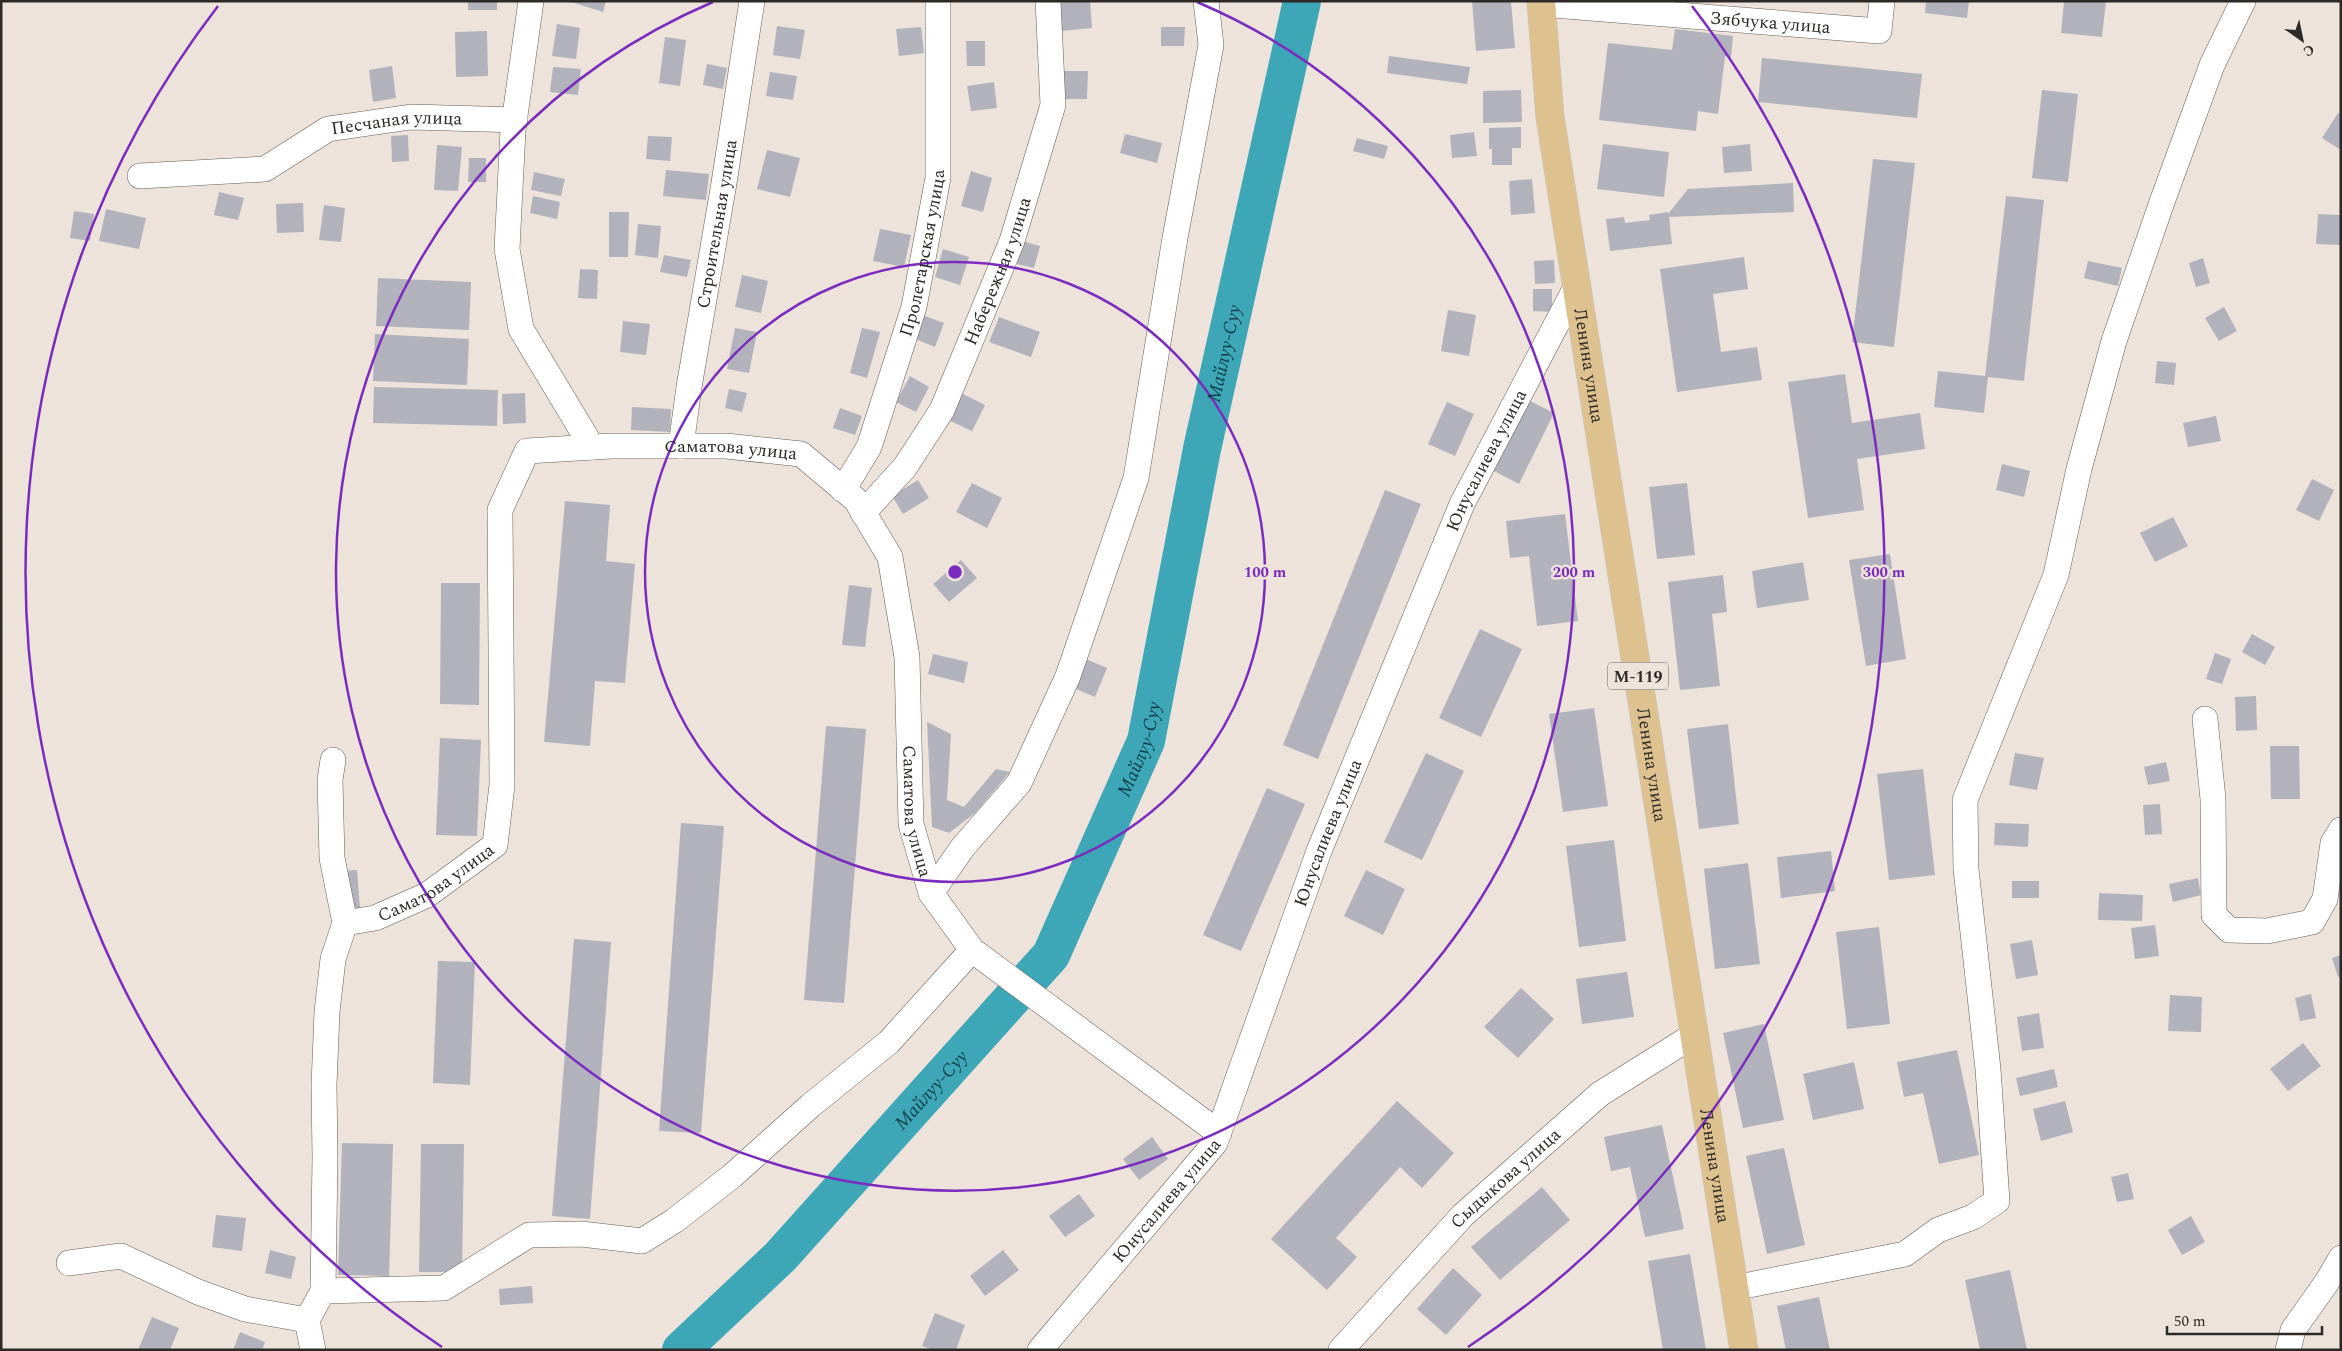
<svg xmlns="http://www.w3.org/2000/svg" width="2342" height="1351" viewBox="0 0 2342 1351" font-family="Spectral,serif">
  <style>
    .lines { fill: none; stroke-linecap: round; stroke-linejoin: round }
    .river { stroke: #3da7b8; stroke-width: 38 }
    .building { fill: #b2b2bd }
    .minor-casing { stroke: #655c56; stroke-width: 26 }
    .major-casing { stroke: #c4c3c2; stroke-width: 29 }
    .minor { stroke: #fff; stroke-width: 25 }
    .major { stroke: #ddc28f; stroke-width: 28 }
    .ring { fill: none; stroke: #7b2cbf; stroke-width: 2.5 }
    .labels { text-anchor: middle; stroke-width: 5; stroke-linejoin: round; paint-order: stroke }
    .shield { fill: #ede3db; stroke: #66615c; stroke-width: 1 }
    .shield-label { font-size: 16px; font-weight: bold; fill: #2c2926 }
    .street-label { font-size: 18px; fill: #2c2926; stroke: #ede3db }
    .water-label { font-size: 19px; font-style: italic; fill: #0c3d44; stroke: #ede3db }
    .centre { fill: #7b2cbf; stroke: #ede3db; stroke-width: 2.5 }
    .ring-label { font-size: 15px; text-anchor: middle; font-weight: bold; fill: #7b2cbf; stroke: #ede3db; stroke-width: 5; stroke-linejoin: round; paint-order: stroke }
  </style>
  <rect width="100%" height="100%" fill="#ede3db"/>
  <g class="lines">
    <path class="river" id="s1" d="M681,1350l99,-93 271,-302 95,-214 56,-292 100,-448"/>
  </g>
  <g class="building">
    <rect x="468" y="1" width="29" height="9"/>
    <polygon points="568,1 606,1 603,12"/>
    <polygon points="1059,1 1090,1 1092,28 1062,31"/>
    <polygon points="1472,1 1511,1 1515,48 1476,51"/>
    <polygon points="1926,1 1969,1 1967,18 1925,13"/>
    <polygon points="2064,1 2106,1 2102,37 2061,33"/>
    <polygon points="557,24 580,28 576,59 552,56"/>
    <polygon points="777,26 805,30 800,59 773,55"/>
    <polygon points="921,27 924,53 899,56 896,29"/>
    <polygon points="1161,27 1185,27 1184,46 1161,46"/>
    <polygon points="1675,29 1733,36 1731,57 1725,56 1718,114 1698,111 1696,131 1599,120 1608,43 1672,50"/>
    <polygon points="487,31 488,76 456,77 455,32"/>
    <polygon points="665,37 686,40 680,86 659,83"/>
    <polygon points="966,41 985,41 985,66 967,66"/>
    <polygon points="1389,56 1470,67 1467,84 1387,73"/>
    <polygon points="1762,58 1922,74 1917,118 1758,102"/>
    <polygon points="707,64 727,68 723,89 703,85"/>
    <polygon points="392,66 396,98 373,102 369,70"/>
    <polygon points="553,67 581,69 578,95 550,92"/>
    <polygon points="1063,71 1088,71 1087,99 1063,99"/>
    <polygon points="770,72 797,76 793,100 766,96"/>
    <polygon points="994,82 997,108 971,111 967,86"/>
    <polygon points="1521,90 1522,122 1483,123 1483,91"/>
    <polygon points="2042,90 2078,94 2068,182 2032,178"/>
    <polygon points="2338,113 2341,115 2341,150 2322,138"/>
    <polygon points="1521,127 1521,148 1512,148 1512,165 1492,165 1492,149 1489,149 1489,128"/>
    <polygon points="1474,132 1477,156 1452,158 1450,135"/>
    <polygon points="1125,134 1162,143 1157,163 1120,153"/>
    <polygon points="408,135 409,161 392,162 391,136"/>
    <polygon points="648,136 672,137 670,161 646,159"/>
    <polygon points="1357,138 1388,146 1384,159 1353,151"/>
    <polygon points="1603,144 1669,152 1664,197 1597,189"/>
    <polygon points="1750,144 1752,171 1724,173 1722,147"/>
    <polygon points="437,145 462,147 458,191 434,190"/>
    <polygon points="767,150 800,158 790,197 757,189"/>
    <polygon points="469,158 486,158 486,182 468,182"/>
    <polygon points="1873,159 1915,163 1894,347 1852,342"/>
    <polygon points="666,170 709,174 706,200 663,196"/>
    <polygon points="971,171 992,178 983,212 961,206"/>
    <polygon points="534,172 565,179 561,196 531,190"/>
    <polygon points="1532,179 1535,213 1511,215 1509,181"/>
    <polygon points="1793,183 1794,212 1669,217 1672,244 1610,251 1606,219 1624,217 1625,223 1650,220 1649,215 1668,212 1668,214 1688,189"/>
    <polygon points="219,192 244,198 238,220 214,215"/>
    <polygon points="533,196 560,202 557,219 530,213"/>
    <polygon points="2006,196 2044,200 2024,381 1988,377 1984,413 1934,407 1938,371 1985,376"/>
    <polygon points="303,203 304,232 277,233 276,204"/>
    <polygon points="324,205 345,208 341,242 319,240"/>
    <polygon points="106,209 146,218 139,249 99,241"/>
    <polygon points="74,211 94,214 90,241 70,238"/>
    <polygon points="609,212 629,212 628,257 609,257"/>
    <polygon points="2318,214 2341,215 2341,245 2316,244"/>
    <polygon points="638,224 661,226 658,258 635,255"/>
    <polygon points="880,229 911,235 904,267 873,261"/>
    <polygon points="1022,241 1040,246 1034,268 1017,264"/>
    <polygon points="943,249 969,257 960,285 935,277"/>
    <polygon points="664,255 691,260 687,277 660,272"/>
    <polygon points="1744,257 1748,289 1713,294 1721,352 1757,347 1762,380 1677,392 1660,269"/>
    <polygon points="2203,258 2210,283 2196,287 2189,263"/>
    <polygon points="1554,260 1555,283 1535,284 1534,261"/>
    <polygon points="2088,261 2122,268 2118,286 2084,278"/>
    <polygon points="580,269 598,270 597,299 578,298"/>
    <polygon points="742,275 768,281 761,313 735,307"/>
    <polygon points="378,278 471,282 469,330 376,326"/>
    <polygon points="1533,289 1552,289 1552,312 1533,311"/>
    <polygon points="2224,307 2237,331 2219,341 2205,318"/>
    <polygon points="1448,310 1476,315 1469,356 1441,351"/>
    <polygon points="922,315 944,323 935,347 913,338"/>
    <polygon points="999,317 1040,332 1031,357 989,342"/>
    <polygon points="623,321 650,324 646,355 620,352"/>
    <polygon points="735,328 757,332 749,373 727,369"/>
    <polygon points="862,328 880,332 867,378 850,373"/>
    <polygon points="375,334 469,339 467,385 373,381"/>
    <polygon points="2157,361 2176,363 2174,385 2155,383"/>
    <polygon points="1845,374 1852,423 1920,413 1925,449 1857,459 1864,510 1808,518 1788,382"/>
    <polygon points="910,376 929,387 916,412 896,402"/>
    <polygon points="374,387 498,390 497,426 373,423"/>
    <polygon points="729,389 747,393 742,412 725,408"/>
    <polygon points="525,393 526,423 503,424 502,394"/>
    <polygon points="961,393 985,405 972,431 948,420"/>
    <polygon points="1530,401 1554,413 1519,484 1494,471"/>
    <polygon points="1447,402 1474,414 1455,456 1428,444"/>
    <polygon points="632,407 671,409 670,432 631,430"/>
    <polygon points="840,408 862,416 855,435 833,428"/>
    <polygon points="2216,416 2221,441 2188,447 2183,423"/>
    <polygon points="2002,464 2030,471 2024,497 1996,490"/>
    <polygon points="2312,479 2334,490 2319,521 2296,510"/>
    <polygon points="918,480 929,498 903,514 892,496"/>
    <polygon points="972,483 1002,498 987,528 956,512"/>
    <polygon points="1687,483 1695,555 1657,559 1649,487"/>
    <polygon points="1385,490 1421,504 1318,759 1283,745"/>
    <polygon points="565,501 610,505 606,561 635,564 625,683 595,681 590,746 544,742"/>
    <polygon points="1565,514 1578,621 1537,626 1529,556 1510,558 1506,521"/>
    <polygon points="2173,517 2188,546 2155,562 2140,533"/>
    <polygon points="1890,554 1906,659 1866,666 1849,560"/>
    <polygon points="961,560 977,578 949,602 933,584"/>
    <polygon points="1803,562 1809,600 1757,608 1752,571"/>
    <polygon points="1723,575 1727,612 1712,614 1720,686 1680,690 1668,582"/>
    <polygon points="441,583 480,583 479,705 440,704"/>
    <polygon points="849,585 872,588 865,647 842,645"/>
    <polygon points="1480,629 1522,649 1481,737 1439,718"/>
    <polygon points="2252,634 2275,647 2265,665 2242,652"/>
    <polygon points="2215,653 2231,659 2222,684 2206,679"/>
    <polygon points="933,654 968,662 964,683 928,674"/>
    <polygon points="1081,657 1107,668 1095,697 1069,686"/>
    <polygon points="2256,696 2257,730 2236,731 2235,697"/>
    <polygon points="1594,708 1608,806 1563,812 1549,714"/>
    <polygon points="927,722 951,734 947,800 964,807 996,769 1010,772 975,813 949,833 932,827"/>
    <polygon points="1728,724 1739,824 1699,829 1687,729"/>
    <polygon points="826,726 866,729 844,1003 804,1000"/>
    <polygon points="440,738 481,740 477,836 436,835"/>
    <polygon points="2270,746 2299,746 2300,799 2271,799"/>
    <polygon points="1426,753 1464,771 1422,860 1384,842"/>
    <polygon points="2015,753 2044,758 2037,790 2009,785"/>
    <polygon points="2166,762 2170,781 2148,785 2144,767"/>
    <polygon points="1923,769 1935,875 1889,880 1877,774"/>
    <polygon points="1267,788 1305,804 1241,951 1203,935"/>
    <polygon points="2160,804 2162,834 2145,835 2143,805"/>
    <polygon points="681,823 724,826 701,1133 659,1131"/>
    <polygon points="1995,823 2029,824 2028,847 1994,845"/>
    <polygon points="1614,840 1626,941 1579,947 1566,846"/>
    <polygon points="1831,851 1835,891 1781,898 1777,857"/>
    <polygon points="1748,863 1760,964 1715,969 1704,869"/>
    <polygon points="357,870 360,908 346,909 343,871"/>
    <polygon points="1366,870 1405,889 1383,935 1344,916"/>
    <polygon points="2198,878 2201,895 2173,902 2169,884"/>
    <rect x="2012" y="881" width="27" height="17"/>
    <polygon points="2099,893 2143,895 2142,921 2098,920"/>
    <polygon points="2155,925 2159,956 2135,959 2131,928"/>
    <polygon points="1879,927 1890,1024 1847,1029 1836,932"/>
    <polygon points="574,939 611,942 590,1219 552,1216"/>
    <polygon points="2032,940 2038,975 2016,979 2010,944"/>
    <polygon points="2341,955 2341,976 2338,977 2332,958"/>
    <polygon points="438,961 475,962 470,1085 433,1083"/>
    <polygon points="1627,972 1634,1017 1582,1024 1576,979"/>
    <polygon points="1521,988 1554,1019 1518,1058 1484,1027"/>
    <polygon points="2311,994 2316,1018 2300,1021 2295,998"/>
    <polygon points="2170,995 2202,997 2201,1032 2168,1031"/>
    <polygon points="2039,1013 2044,1048 2022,1051 2017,1017"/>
    <polygon points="1764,1024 1784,1120 1743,1128 1723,1033"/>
    <polygon points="2303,1043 2321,1066 2288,1091 2270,1069"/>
    <polygon points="1957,1050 1979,1155 1939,1164 1923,1093 1904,1097 1897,1062"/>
    <polygon points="1854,1062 1864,1109 1813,1120 1803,1074"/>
    <polygon points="2054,1069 2058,1087 2020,1096 2016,1078"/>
    <polygon points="1397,1101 1454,1153 1422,1188 1400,1167 1336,1238 1357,1257 1327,1290 1271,1239"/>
    <polygon points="2065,1101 2073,1132 2041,1141 2033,1109"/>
    <polygon points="1662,1125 1684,1229 1645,1237 1630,1167 1611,1171 1604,1137"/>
    <polygon points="1152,1137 1168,1159 1139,1180 1123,1159"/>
    <polygon points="342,1143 393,1144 389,1276 338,1275"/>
    <polygon points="421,1144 464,1144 462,1272 419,1272"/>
    <polygon points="1784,1148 1805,1245 1767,1254 1746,1156"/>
    <polygon points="2128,1173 2134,1199 2117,1202 2111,1177"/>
    <polygon points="1542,1187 1570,1220 1500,1280 1471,1247"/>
    <polygon points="1079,1194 1095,1216 1065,1237 1049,1216"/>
    <polygon points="216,1215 246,1218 242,1251 212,1247"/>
    <polygon points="2191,1216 2205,1242 2182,1255 2168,1230"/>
    <polygon points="270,1250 296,1257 291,1279 265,1273"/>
    <polygon points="1003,1250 1019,1270 985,1296 970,1276"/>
    <polygon points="1690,1254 1706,1350 1663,1350 1648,1261"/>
    <polygon points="1453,1268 1482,1295 1446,1335 1417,1309"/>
    <polygon points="2010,1270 2027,1350 1980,1350 1965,1280"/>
    <polygon points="532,1286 533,1303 500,1305 499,1289"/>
    <polygon points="1819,1297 1830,1350 1786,1350 1777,1306"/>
    <polygon points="935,1313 965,1325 956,1350 933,1350 922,1346"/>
    <polygon points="152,1317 179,1328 170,1350 138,1350"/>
    <polygon points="240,1332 265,1342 262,1350 233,1350"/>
  </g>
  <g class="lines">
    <g class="minor-casing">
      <g id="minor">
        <polyline points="531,1 513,130 507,249 521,329 592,447"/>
        <path id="s2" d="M1541,4l338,27 3,-30"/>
        <path id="s3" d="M140,176l125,-7 63,-40 83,-12 104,3"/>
        <path id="s4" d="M681,446l8,-59 35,-204 28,-182"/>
        <path id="s5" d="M843,490l26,-43 45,-140 24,-129v-177"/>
        <path id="s6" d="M863,513l42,-46 37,-57 70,-169 41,-136 -5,-104"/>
        <polyline points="2205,719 2213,799 2214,915 2229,930 2267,931 2312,922 2325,899 2333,843 2341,830"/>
        <polyline points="931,893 963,847 1019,783 1068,676 1136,478 1175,238 1211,45 1206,1"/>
        <path id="s7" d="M345,923l30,-5 52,-23 68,-50 7,-60 -2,-275 27,-59 84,-5h115l75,8 55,46 34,57 17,100 4,167 20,69 41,57 247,183"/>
        <polyline points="69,1263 121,1256 198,1292 245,1309 307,1320 323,1291 444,1288 529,1235 581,1234 642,1241 674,1221 732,1176 810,1106 889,1042 972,950"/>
        <polyline points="1734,1288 1905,1254 1938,1230 1973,1217 1997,1201 1988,1069 1966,869 1965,800 2056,575 2079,469 2114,341 2162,202 2212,65 2243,1"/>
        <polyline points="323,1291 325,1158 324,1085 327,1012 333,959 345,923 332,858 330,780 333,760"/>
        <polyline points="307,1320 313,1350"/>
        <path id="s8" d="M1040,1350l175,-207 104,-292 143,-347 114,-217"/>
        <path id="s9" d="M1341,1350l122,-135 137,-121 94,-59"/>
        <polyline points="2288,1350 2293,1330 2327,1282 2341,1258"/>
      </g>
    </g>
    <g class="major-casing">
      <g id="major">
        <path id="s10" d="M1541,1l9,116 194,1233"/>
      </g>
    </g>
    <use href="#minor" class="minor"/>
    <use href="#major" class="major"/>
  </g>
  <g class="ring">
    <circle cx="955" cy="572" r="310"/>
    <path d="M1197 2A619 619 0 1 1 713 2"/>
    <path d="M442 1347A929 929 0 0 1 218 6M1692 6A929 929 0 0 1 1468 1347"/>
  </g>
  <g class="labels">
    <rect class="shield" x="1608" y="662.5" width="60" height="27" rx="4"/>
    <g class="shield-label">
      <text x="1638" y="682">М-119</text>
    </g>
    <g class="street-label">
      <text dy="6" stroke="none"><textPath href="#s2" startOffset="230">Зябчука улица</textPath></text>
      <text dy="6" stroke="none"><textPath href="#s3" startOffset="269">Песчаная улица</textPath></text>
      <text dy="6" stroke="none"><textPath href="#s4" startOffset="225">Строительная улица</textPath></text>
      <text dy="6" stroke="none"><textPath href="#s5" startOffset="252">Пролетарская улица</textPath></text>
      <text dy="6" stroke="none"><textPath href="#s6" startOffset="280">Набережная улица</textPath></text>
      <text dy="6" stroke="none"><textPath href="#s10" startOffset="368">Ленина улица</textPath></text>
      <text dy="6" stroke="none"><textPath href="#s7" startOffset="776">Саматова улица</textPath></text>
      <text dy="6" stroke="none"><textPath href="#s8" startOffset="1006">Юнусалиева улица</textPath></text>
      <text dy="6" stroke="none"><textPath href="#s10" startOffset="772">Ленина улица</textPath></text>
      <text dy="6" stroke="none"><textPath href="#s7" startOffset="1241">Саматова улица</textPath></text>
      <text dy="6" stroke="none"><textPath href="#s8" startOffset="601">Юнусалиева улица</textPath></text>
      <text dy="6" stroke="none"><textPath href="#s7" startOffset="101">Саматова улица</textPath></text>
      <text dy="6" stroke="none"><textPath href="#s10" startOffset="1178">Ленина улица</textPath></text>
      <text dy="6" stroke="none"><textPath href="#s9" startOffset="238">Сыдыкова улица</textPath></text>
      <text dy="6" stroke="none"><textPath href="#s8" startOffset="196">Юнусалиева улица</textPath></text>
    </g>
    <g class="water-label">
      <text dy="7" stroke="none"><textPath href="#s1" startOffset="1171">Майлуу-Суу</textPath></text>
      <text dy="7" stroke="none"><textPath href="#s1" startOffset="766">Майлуу-Суу</textPath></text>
      <text dy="7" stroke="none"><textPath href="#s1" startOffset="361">Майлуу-Суу</textPath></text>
    </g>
  </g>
  <circle cx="955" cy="572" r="8" class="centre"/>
  <g class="ring-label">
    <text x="1265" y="577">100 m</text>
    <text x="1574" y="577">200 m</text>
    <text x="1884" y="577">300 m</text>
  </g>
  <rect width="2342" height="1351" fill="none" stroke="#2c2926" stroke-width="5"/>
  <g transform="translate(2302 40) rotate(147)" stroke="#ede3db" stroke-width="4" paint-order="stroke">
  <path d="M0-4L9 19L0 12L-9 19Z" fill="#2c2926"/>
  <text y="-8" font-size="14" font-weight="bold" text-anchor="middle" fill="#2c2926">С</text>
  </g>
  <path d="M2167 1326v8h155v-8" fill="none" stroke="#2c2926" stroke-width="2.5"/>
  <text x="2174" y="1326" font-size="15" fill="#2c2926" stroke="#ede3db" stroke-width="4" paint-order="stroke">50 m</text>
</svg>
